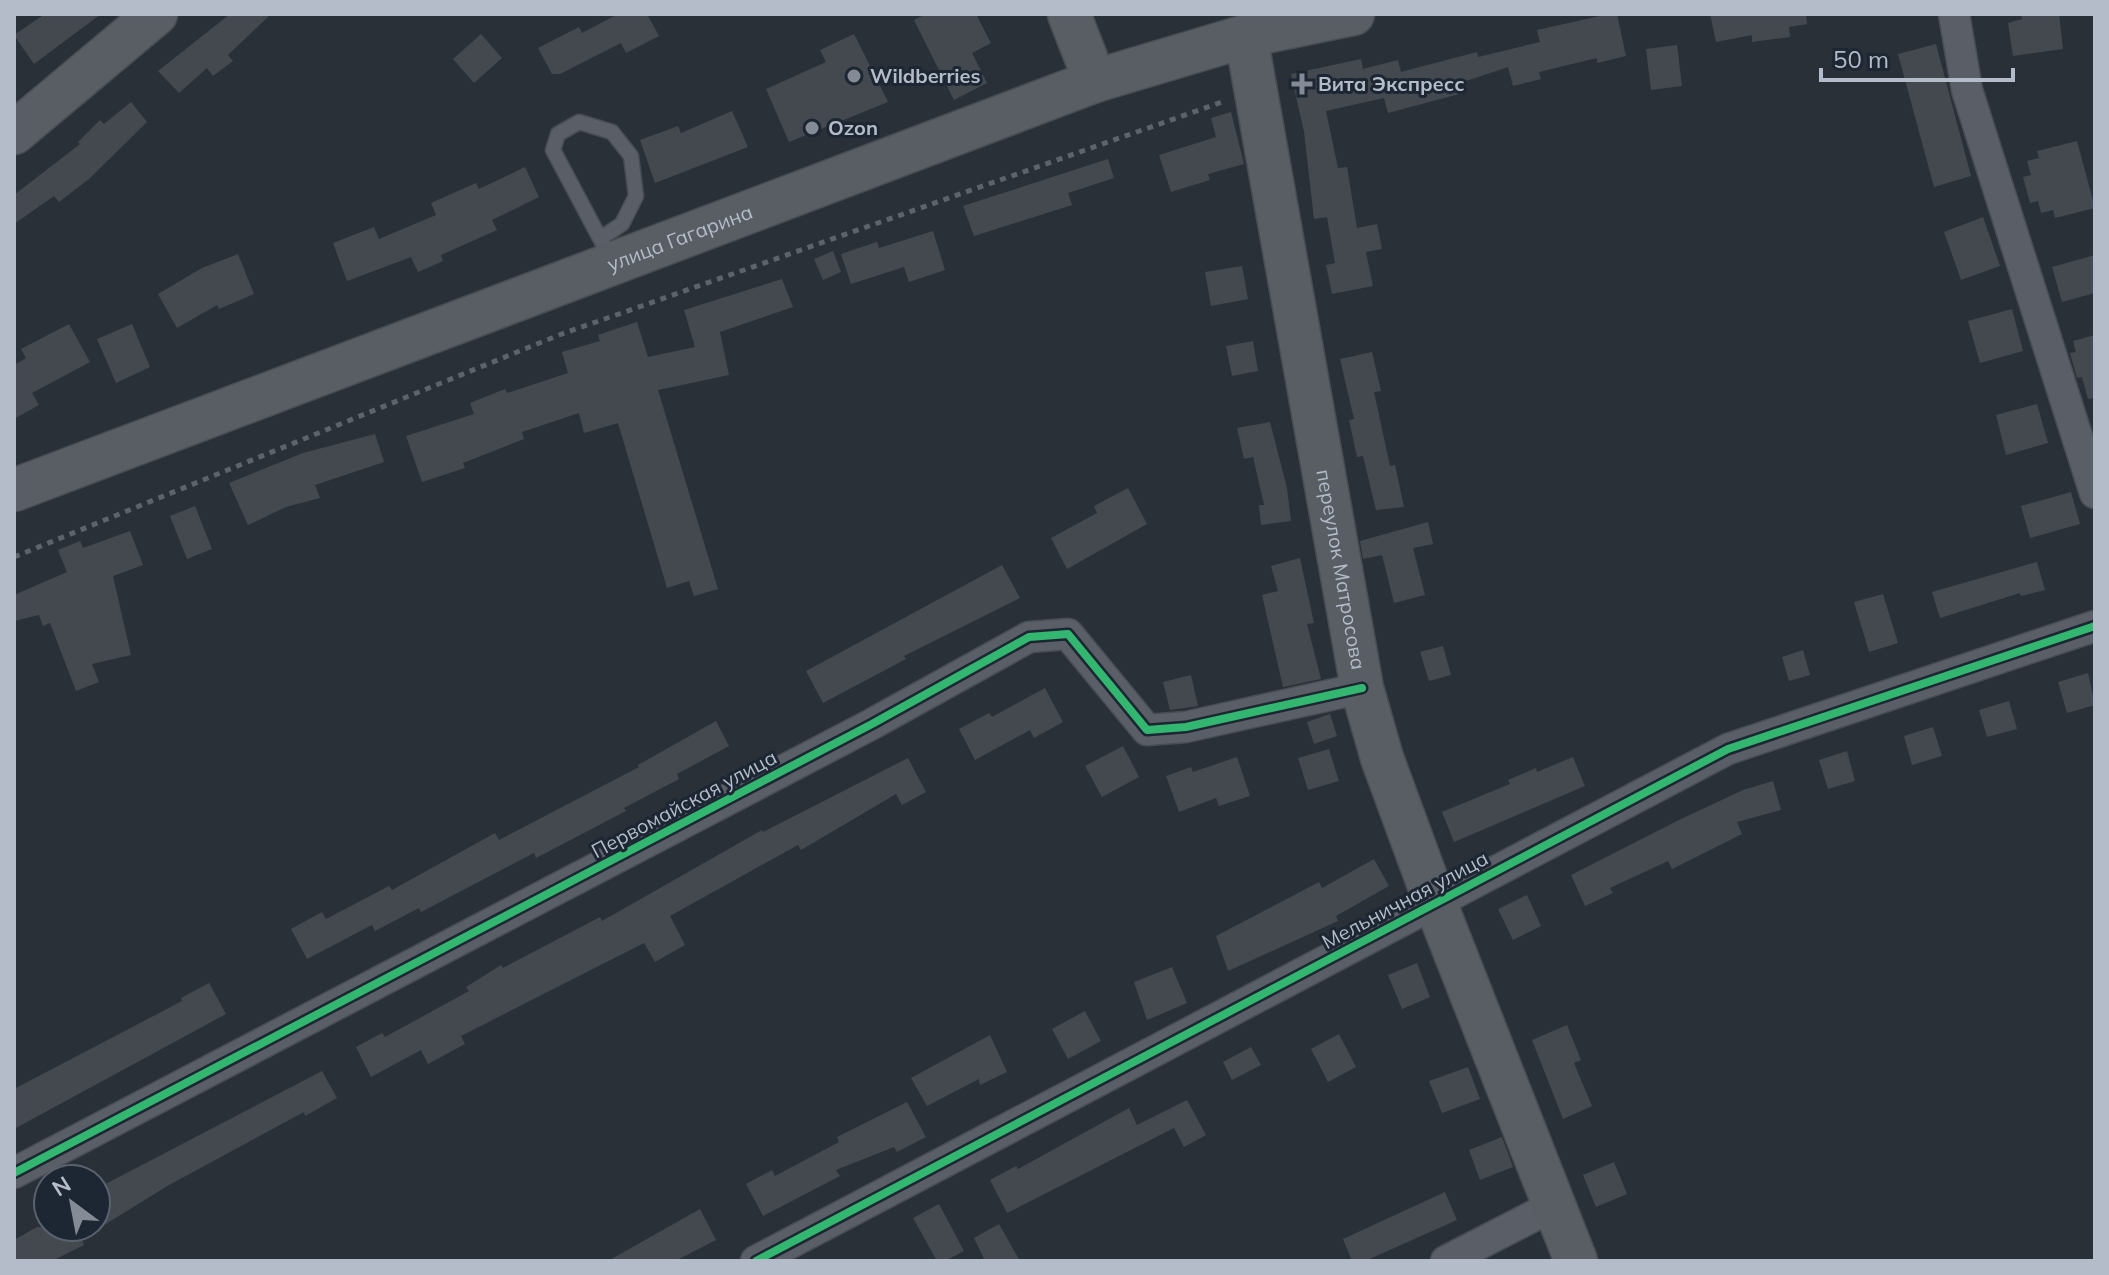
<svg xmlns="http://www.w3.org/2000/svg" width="2109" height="1275" viewBox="0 0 2109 1275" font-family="Mulish,sans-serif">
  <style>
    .building { fill: #444950 }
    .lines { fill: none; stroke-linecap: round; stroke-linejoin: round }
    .lane-casing { stroke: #484c53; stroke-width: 17 }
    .street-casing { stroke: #484c53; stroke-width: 33 }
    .secondary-casing { stroke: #484c53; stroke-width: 45 }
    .path { stroke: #5d636a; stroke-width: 5; stroke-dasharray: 6 6; stroke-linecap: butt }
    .lane { stroke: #5a5e66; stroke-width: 14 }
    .street { stroke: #5a5e66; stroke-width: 30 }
    .secondary { stroke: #595d64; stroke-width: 42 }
    .cycleway-casing { stroke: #1d2633; stroke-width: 13 }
    .cycleway { stroke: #33b770; stroke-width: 8 }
    .poi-dot { fill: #848b96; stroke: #1d2633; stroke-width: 3 }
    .labels { text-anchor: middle; stroke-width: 6; stroke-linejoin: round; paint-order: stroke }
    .poi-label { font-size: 20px; font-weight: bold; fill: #b4bcc9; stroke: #1d2633; text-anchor: start }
    .street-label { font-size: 20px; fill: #b4bcc9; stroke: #1d2633 }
  </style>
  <rect width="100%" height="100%" fill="#2a3038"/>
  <g class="building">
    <polygon points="45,14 101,14 34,64 14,35"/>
    <polygon points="230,14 271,14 228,55 233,61 213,76 207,68 179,93 158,71"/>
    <polygon points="618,14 647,14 659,36 626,53 621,43 560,74 552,74 538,48 579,27 582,33"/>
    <polygon points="926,14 976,14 991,43 972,53 987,83 954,100 914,20"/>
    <polygon points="1609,14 1617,14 1626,56 1597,63 1597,58 1539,72 1541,79 1513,86 1508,67 1460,83 1463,93 1388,113 1384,98 1326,111 1338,168 1347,167 1357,228 1377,224 1382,249 1366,252 1373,286 1332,294 1326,265 1335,263 1327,217 1314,219 1304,132 1291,74 1361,59 1363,69 1398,60 1401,72 1477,52 1478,57 1540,42 1537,30"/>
    <polygon points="1710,14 1806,14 1807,24 1789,27 1790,37 1752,42 1752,35 1716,42"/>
    <polygon points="2021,14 2059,14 2063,49 2013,56 2008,23 2022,19"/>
    <polygon points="481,34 502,58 474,83 453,59"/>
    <polygon points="854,34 888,102 789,142 766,89 826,62 820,50"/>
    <polygon points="1936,44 1971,176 1934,187 1898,54"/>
    <polygon points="1677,45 1682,86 1651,90 1646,49"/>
    <polygon points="131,102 147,122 89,179 59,202 54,196 14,224 14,195 80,144 78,142 100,120 104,124"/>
    <polygon points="732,111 748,147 655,183 640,140 678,126 681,133"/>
    <polygon points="1231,112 1244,164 1208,174 1210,180 1171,192 1159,155 1216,137 1211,118"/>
    <polygon points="2077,141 2095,208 2055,218 2053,210 2041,213 2038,201 2030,203 2023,177 2031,175 2027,161 2039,158 2037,151"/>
    <polygon points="1108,159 1114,178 1068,193 1072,205 974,236 963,206"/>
    <polygon points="525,167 539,197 492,220 497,230 441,255 443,261 418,272 411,257 347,281 333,243 374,227 379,239 436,215 431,203 476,183 479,189"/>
    <polygon points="1983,217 2000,266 1961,280 1944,232"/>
    <polygon points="933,231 945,270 909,282 904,267 851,284 841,254 877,242 879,248"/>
    <polygon points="833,251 841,272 823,280 814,259"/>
    <polygon points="238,254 254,294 219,309 217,305 177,328 158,294 202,268"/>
    <polygon points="2095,255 2095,293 2062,302 2052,267"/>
    <polygon points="1242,266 1248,299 1211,306 1205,272"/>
    <polygon points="782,279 793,307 720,332 729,375 658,390 718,589 694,596 689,581 667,588 618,423 584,433 579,413 522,432 524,439 463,463 465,468 422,482 406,436 474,414 470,403 505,389 507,393 568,373 562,352 600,341 598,335 637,322 648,357 695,347 684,310"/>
    <polygon points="2012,309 2023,351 1980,363 1968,321"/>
    <polygon points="69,324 90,362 32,393 39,405 14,419 14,360 16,364 26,358 21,349"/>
    <polygon points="132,324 150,367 116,383 97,339"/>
    <polygon points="2095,335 2095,398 2088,399 2082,377 2077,378 2070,353 2076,352 2073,341"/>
    <polygon points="1253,341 1258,371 1232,376 1226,346"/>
    <polygon points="1372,352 1381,391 1374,392 1390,466 1395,465 1404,507 1376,510 1363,456 1357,457 1349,420 1354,419 1340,359"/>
    <polygon points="2037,404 2048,443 2006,455 1996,415"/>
    <polygon points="1270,422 1287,488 1291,521 1261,525 1259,505 1264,505 1253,457 1244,459 1237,428"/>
    <polygon points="375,434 384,462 315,485 320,498 286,507 248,525 229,483 303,453"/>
    <polygon points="1128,488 1147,524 1067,569 1051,538 1097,513 1094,506"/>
    <polygon points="2071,492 2080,524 2030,538 2021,506"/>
    <polygon points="195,506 212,549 187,559 170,516"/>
    <polygon points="1428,522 1433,544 1413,548 1425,595 1394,603 1382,555 1363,559 1360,541"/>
    <polygon points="130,531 143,565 113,576 131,655 92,664 99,682 76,691 50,623 43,626 39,615 14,621 14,595 67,572 58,550 80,541 83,548"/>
    <polygon points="1300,558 1314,623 1307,624 1321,679 1283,687 1262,595 1278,591 1271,566"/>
    <polygon points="2037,562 2045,590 2021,596 2020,593 1940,618 1932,592"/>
    <polygon points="1002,565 1020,598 904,656 906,659 823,703 806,671"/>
    <polygon points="1883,594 1898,643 1869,652 1854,602"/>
    <polygon points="1443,646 1451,675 1429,681 1420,652"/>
    <polygon points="1803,650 1810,675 1789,681 1782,657"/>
    <polygon points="2088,673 2095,705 2067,713 2058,682"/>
    <polygon points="1191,675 1198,706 1170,710 1163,682"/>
    <polygon points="1045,688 1063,722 1034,738 1030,730 975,760 959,729 989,713 992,717"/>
    <polygon points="2009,701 2017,729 1987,737 1979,710"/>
    <polygon points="1330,714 1337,736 1314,744 1307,722"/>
    <polygon points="716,721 729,746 677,774 679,779 624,808 626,811 536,858 534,853 421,912 419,908 375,931 372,925 307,959 291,929 322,912 326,919 389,886 392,890 495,833 499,840 639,767 638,765"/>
    <polygon points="1933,727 1942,756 1912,765 1904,736"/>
    <polygon points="1123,746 1139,777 1102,797 1085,766"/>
    <polygon points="1329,749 1339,781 1308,790 1298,758"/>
    <polygon points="1847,751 1855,781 1828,789 1819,760"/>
    <polygon points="1237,757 1250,796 1219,806 1216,798 1179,812 1166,776 1191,767 1193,772"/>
    <polygon points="1573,757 1585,786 1454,842 1442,812 1510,784 1508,780 1536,768 1537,772"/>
    <polygon points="908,758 926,792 902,805 896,794 801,850 798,845 670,916 685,945 655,962 644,943 461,1036 465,1044 428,1064 421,1050 371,1077 356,1047 382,1033 385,1037 469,991 466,987 501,965 503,968 600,917 602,921 762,830 763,832"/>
    <polygon points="1773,781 1781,810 1737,822 1742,834 1672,869 1668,861 1610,888 1613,893 1585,906 1571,875 1679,820 1743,790"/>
    <polygon points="1374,859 1389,886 1336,916 1338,921 1228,971 1216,936 1319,882 1322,888"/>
    <polygon points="1527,895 1541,926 1513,940 1498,909"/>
    <polygon points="1417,963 1430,997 1402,1009 1388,975"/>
    <polygon points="1172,967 1187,1003 1147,1020 1134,982"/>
    <polygon points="209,983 226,1014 14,1129 14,1089 182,1001 181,998"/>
    <polygon points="1085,1011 1101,1041 1068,1059 1052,1029"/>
    <polygon points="1567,1025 1581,1060 1574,1063 1592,1106 1563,1119 1532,1040"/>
    <polygon points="1339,1034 1356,1067 1328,1082 1311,1049"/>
    <polygon points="990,1035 1007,1072 980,1085 979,1079 927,1106 911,1078"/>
    <polygon points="1251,1047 1261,1065 1232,1080 1223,1062"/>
    <polygon points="1468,1067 1480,1099 1442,1113 1429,1081"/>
    <polygon points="322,1071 337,1098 305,1116 304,1112 169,1185 96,1230 96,1189"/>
    <polygon points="1187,1100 1206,1135 1184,1147 1174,1128 1007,1213 990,1180 1016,1166 1018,1169 1129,1108 1137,1125"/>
    <polygon points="907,1102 926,1137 897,1152 894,1147 836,1170 840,1176 763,1216 746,1184 772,1170 775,1176 839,1142 837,1137"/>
    <polygon points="1502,1137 1513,1167 1480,1180 1469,1150"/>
    <polygon points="1614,1162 1627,1194 1596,1207 1583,1175"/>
    <polygon points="1445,1192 1457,1220 1365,1261 1352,1261 1343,1239"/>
    <polygon points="939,1204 964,1251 945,1261 937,1261 913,1218"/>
    <polygon points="700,1209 716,1240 675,1261 608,1261"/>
    <polygon points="999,1224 1020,1261 985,1261 974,1238"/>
    <polygon points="37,1227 76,1227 84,1245 52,1261 14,1261 14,1240"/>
  </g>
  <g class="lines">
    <g class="lane-casing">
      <polyline id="lane" points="601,238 622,224 636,196 631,156 612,132 579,122 558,134 553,150 612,261"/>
    </g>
    <g class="street-casing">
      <g id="street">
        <polyline points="1954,14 1967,90 2095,493"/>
        <polyline points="14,1173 872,724 1029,637 1068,634 1147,730 1186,727 1362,688"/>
        <polyline points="756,1261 1728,749 2095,626"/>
        <polyline points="1446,1261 1553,1206"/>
      </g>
    </g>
    <g class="secondary-casing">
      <g id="secondary">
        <polyline points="1069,14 1095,81"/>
        <path id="s1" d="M1246,36l116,652 20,70 53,144 141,359"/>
        <polyline points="14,133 156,14"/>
        <path id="s2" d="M14,490l1081,-409 151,-45 107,-22"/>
      </g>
    </g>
    <polyline class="path" points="14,557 559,335 1222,102 1224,98"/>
    <use href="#lane" class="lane"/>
    <use href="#street" class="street"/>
    <use href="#secondary" class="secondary"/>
    <g class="cycleway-casing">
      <g id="cycleway">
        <polyline points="14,1173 872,724 1029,637 1068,634 1147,730 1186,727 1362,688"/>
        <polyline points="756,1261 1728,749 2095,626"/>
      </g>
    </g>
    <use href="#cycleway" class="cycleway"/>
  </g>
  <g class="poi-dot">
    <circle cx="854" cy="76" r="8"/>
    <path d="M1298 72h8v8h8v8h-8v8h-8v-8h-8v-8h8z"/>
    <circle cx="812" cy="128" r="8"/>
  </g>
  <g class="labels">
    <g class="poi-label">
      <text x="870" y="83">Wildberries</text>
      <text x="1318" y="91">Вита Экспресс</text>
      <text x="828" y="135">Ozon</text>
    </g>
    <g class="street-label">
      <text dy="7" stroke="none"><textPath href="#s2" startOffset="712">улица Гагарина</textPath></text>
      <text dy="7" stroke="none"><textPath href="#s1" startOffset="542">переулок Матросова</textPath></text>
      <text transform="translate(684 804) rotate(-28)" y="7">Первомайская улица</text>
      <text transform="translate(1405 900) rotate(-28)" y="7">Мельничная улица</text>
    </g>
  </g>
  <rect width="2109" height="1275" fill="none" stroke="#b4bcc9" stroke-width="32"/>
  <g transform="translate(72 1203) rotate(328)"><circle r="38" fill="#1d2633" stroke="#59626f" stroke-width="2"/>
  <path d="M0-6L14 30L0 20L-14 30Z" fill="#848b96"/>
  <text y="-12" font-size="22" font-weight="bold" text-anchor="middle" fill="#b4bcc9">N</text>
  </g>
  <path d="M1821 68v12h192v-12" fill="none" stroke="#b4bcc9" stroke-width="4"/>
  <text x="1833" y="68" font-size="24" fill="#b4bcc9" stroke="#1d2633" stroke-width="6" paint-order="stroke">50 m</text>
</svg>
